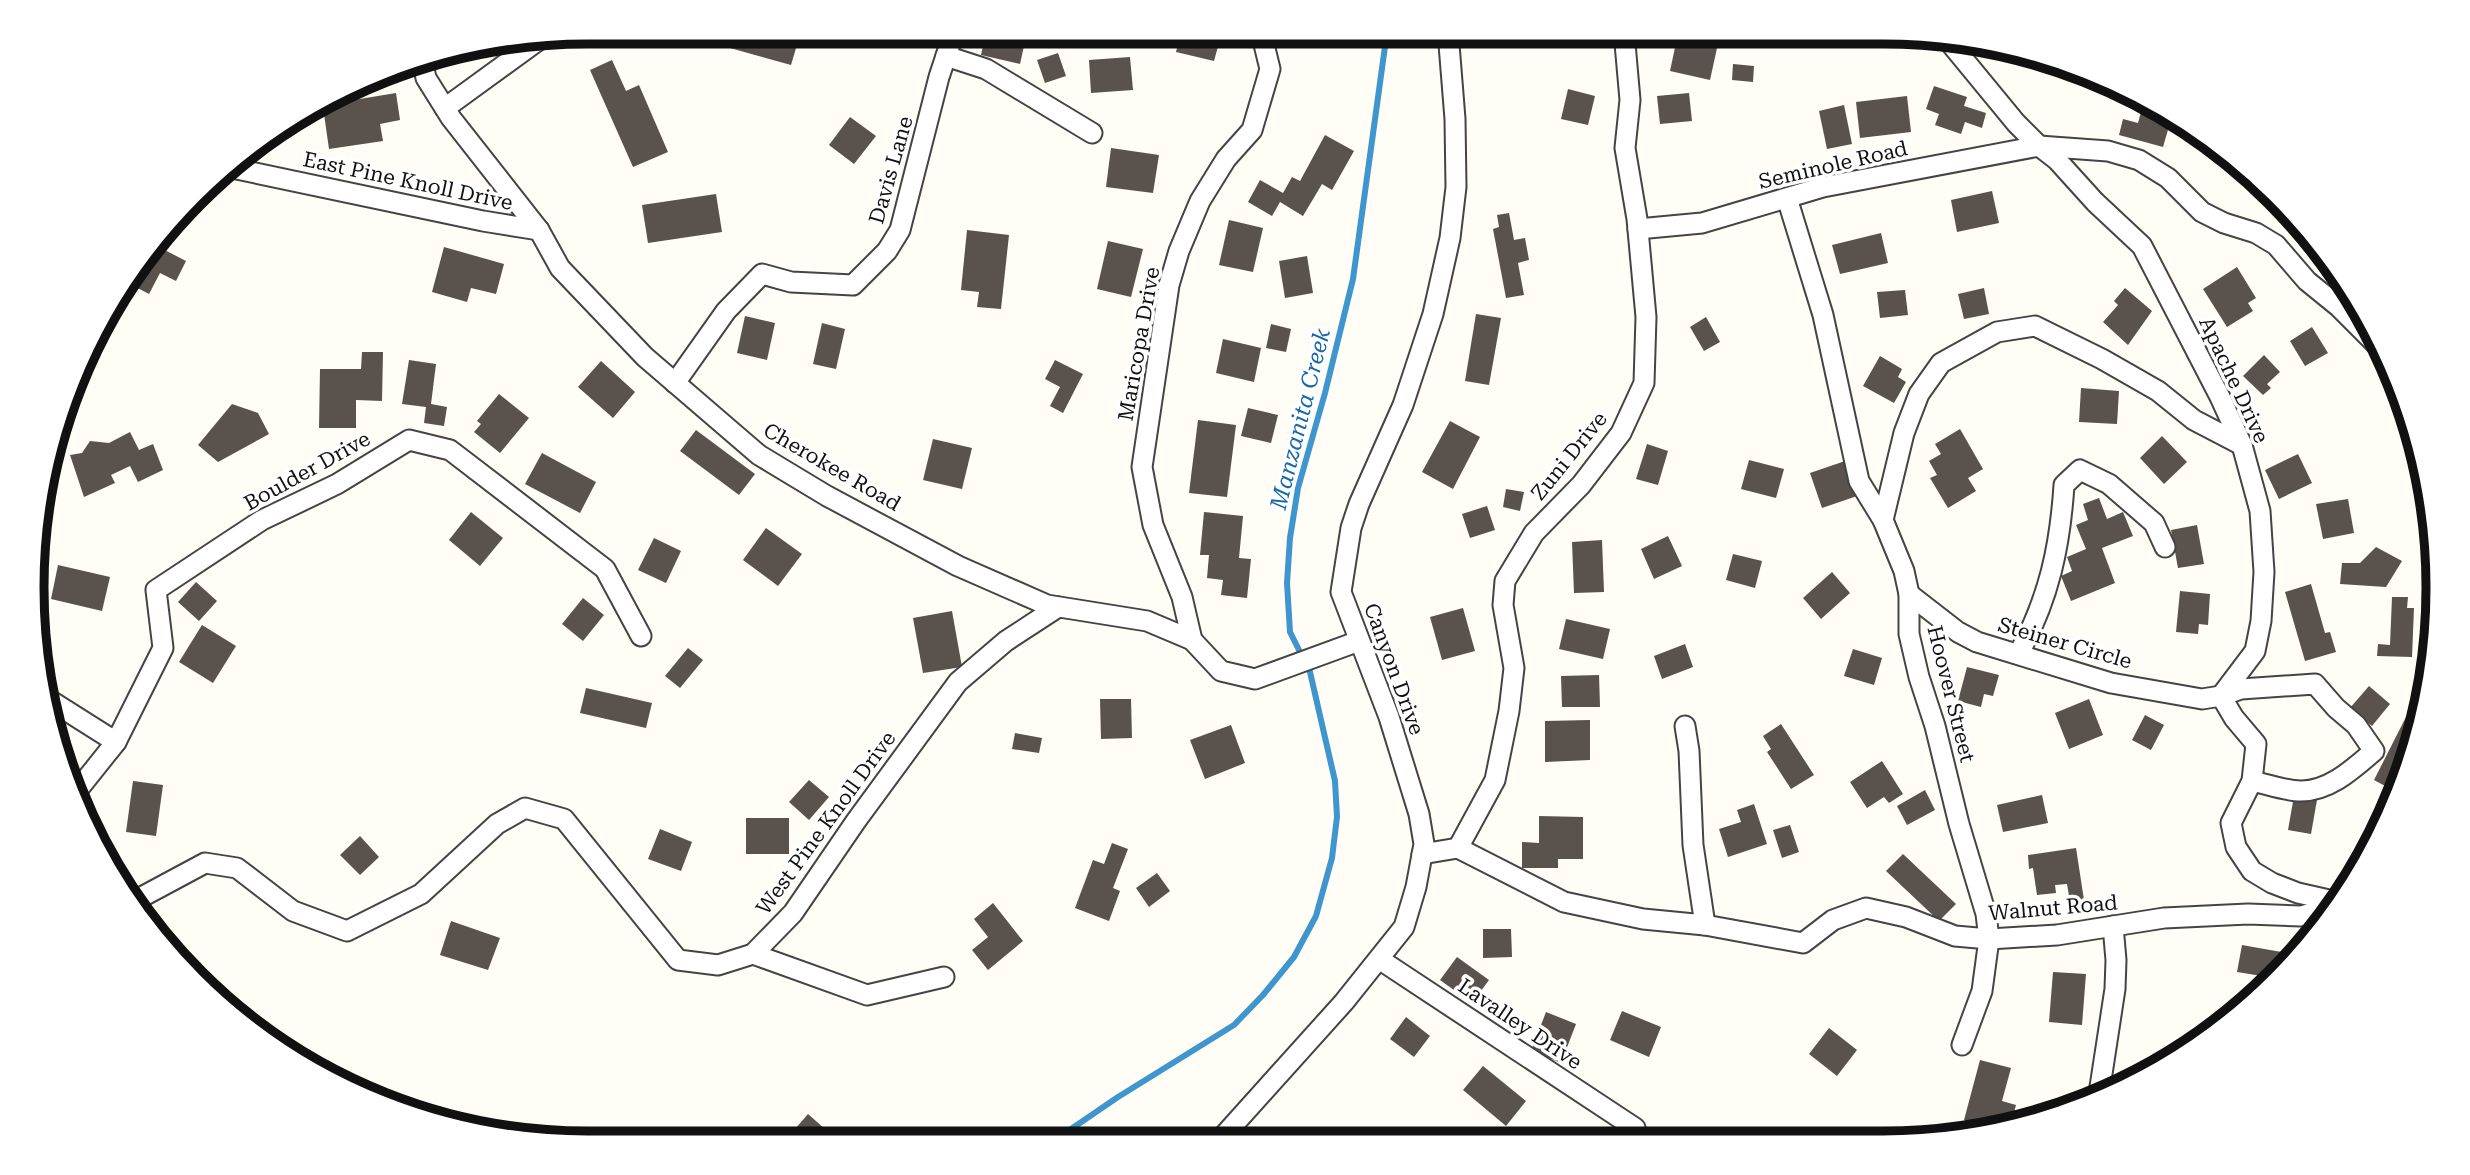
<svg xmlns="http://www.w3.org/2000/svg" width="2470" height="1175" viewBox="0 0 2470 1175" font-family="'Roboto Serif',serif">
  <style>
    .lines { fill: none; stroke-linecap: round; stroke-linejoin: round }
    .stream { stroke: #3f96cf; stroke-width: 6 }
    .building { fill: #5a524d }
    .street-casing { stroke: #444; stroke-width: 23 }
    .street { stroke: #fff; stroke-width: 19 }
    .labels { text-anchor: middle; stroke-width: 7; stroke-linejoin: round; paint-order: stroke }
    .street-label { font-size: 21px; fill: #111; stroke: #fff }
    .water-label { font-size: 23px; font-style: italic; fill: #1768a6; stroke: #fff }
    .rim { fill: none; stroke: #111; stroke-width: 9 }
  </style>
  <rect width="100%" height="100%" fill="#fffdf5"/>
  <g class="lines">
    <polyline class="stream" points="1052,1142 1118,1097 1234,1025 1263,995 1294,957 1316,916 1332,858 1337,817 1335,781 1310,672 1290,632 1287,583 1290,538 1298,488 1325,393 1353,279 1387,32"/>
  </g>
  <g class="building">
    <polygon points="735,32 775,32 799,38 791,65 730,48"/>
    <polygon points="986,32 1027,32 1020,64 981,55"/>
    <polygon points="1181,32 1222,32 1214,61 1176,52"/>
    <polygon points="1677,38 1717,48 1710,80 1670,71"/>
    <polygon points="1058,53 1066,76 1045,83 1037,60"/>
    <polygon points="1130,57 1133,90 1091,93 1089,60"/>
    <polygon points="612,60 626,91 639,85 668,152 633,167 590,70"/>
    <polygon points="1733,64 1754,66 1753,82 1732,80"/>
    <polygon points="1934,86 1967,97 1964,106 1986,113 1982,128 1965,122 1961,134 1935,125 1939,114 1926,109"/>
    <polygon points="1568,89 1595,96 1588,125 1561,119"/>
    <polygon points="396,93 400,120 380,124 383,141 329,149 323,107 329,104"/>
    <polygon points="1689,93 1692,121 1660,124 1657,96"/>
    <polygon points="1907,96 1911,132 1860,138 1856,102"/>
    <polygon points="1844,105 1852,144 1827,149 1819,111"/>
    <polygon points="2142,108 2172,116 2163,147 2119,135 2123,119 2138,123"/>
    <polygon points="850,117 876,136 854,164 829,145"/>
    <polygon points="1325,135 1354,151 1332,190 1322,184 1303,216 1280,202 1272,216 1248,202 1260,180 1283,193 1292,177 1300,181"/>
    <polygon points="1111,148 1159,155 1153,193 1106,187"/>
    <polygon points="1992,191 1999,223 1957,232 1951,200"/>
    <polygon points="716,194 722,232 648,243 642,205"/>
    <polygon points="1509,213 1514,240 1525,238 1529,260 1518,263 1524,295 1506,298 1493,229 1499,227 1497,215"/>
    <polygon points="1229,220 1263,228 1253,272 1219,265"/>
    <polygon points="967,230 1009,235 1001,309 977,307 979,292 961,290"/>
    <polygon points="1881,233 1888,263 1840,274 1832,245"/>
    <polygon points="1108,241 1143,249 1131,297 1097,289"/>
    <polygon points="153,244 186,261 176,281 160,273 149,294 126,282"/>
    <polygon points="444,247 504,264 496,294 471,288 467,302 432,292"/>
    <polygon points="1307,256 1313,293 1285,298 1279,261"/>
    <polygon points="2237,267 2256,298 2248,303 2253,311 2227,327 2203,289"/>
    <polygon points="1984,288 1989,314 1964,319 1958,294"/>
    <polygon points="2125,288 2152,311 2128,345 2103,322 2118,305 2114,301"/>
    <polygon points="1905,290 1908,315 1880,318 1877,292"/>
    <polygon points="1476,314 1501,318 1489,385 1465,381"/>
    <polygon points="745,316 775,323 767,360 737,353"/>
    <polygon points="1706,317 1720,342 1704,351 1690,327"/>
    <polygon points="822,323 845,329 836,369 813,364"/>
    <polygon points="1271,324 1291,329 1286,352 1266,348"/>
    <polygon points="2312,327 2328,353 2305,366 2290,341"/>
    <polygon points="1223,339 1261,348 1254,382 1216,373"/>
    <polygon points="362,352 383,352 382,401 356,400 356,428 319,428 320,369 361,369"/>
    <polygon points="2264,355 2280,372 2267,384 2271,388 2263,395 2243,376"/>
    <polygon points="1880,356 1902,369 1898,377 1906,382 1894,403 1863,386"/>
    <polygon points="409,360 436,364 431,404 447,407 444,426 424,423 426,407 402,404"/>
    <polygon points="1055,360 1083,374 1063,413 1050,406 1060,387 1045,379"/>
    <polygon points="601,361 635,392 613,418 578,387"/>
    <polygon points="2081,388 2119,391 2117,424 2079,422"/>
    <polygon points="499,394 529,418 500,453 474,432 481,424 477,421"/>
    <polygon points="232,404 258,413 269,434 218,462 198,445"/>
    <polygon points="1248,408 1278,415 1271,443 1241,436"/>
    <polygon points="1198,420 1236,425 1227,497 1189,493"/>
    <polygon points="1450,421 1480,437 1453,489 1422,472"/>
    <polygon points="1960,429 1983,469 1968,478 1976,491 1948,508 1930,478 1937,475 1929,461 1941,454 1935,444"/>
    <polygon points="696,430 755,474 739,495 680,451"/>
    <polygon points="130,432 139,450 153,444 163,470 138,482 130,466 111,475 115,483 84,497 70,455 82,453 90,441 109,443"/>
    <polygon points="2162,436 2187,462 2164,484 2140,458"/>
    <polygon points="933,439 972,448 962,489 923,480"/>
    <polygon points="1647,444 1668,451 1658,485 1636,479"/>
    <polygon points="542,453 596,482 580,513 525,484"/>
    <polygon points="2298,454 2312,483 2279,499 2265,470"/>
    <polygon points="1749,460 1784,469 1776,498 1741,489"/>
    <polygon points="1848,460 1860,495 1822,508 1810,473"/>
    <polygon points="1506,489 1524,492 1520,511 1503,507"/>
    <polygon points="2099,498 2107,519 2123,512 2133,536 2102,548 2115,583 2071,601 2061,576 2072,571 2067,557 2086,549 2076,525 2088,520 2083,504"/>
    <polygon points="2348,499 2354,533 2323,539 2316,504"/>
    <polygon points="1487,506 1495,530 1470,538 1462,514"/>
    <polygon points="471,512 503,538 480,566 449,540"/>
    <polygon points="1204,512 1243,516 1239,558 1251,559 1247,598 1221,595 1223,580 1207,578 1209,555 1200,555"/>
    <polygon points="2197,525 2204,564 2178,568 2171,530"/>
    <polygon points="766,528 802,554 778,586 743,560"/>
    <polygon points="1668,536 1682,566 1654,579 1641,549"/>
    <polygon points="654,538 681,551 666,583 638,570"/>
    <polygon points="1602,540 1604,592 1574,593 1572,542"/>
    <polygon points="2376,547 2402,561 2386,587 2340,584 2342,563 2360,563"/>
    <polygon points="1733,554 1762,561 1755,588 1726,580"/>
    <polygon points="58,565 110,577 102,611 51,599"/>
    <polygon points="1832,572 1850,593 1821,619 1803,598"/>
    <polygon points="196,582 217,601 199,621 178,602"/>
    <polygon points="2311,584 2325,633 2330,632 2336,652 2305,661 2285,592"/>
    <polygon points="2180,591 2210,594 2208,625 2199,624 2198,634 2176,632"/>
    <polygon points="2392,597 2408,597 2407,608 2414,608 2412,657 2377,656 2378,644 2390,645"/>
    <polygon points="583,598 604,615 583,641 562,624"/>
    <polygon points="1463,608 1475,651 1442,660 1430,617"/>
    <polygon points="952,611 962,667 923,673 913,618"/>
    <polygon points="1566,619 1610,629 1603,659 1559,649"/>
    <polygon points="202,625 236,646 213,683 179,662"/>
    <polygon points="1685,644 1693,667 1662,679 1654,656"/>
    <polygon points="688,648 703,660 680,688 665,676"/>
    <polygon points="1853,649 1882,658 1874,685 1844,676"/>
    <polygon points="1967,667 1999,675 1993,696 1984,694 1981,707 1958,701"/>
    <polygon points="1599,675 1600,707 1562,707 1561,676"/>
    <polygon points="2369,686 2390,704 2372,726 2350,708"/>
    <polygon points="586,688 652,703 646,728 580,713"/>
    <polygon points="1100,699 1131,699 1132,738 1101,739"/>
    <polygon points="2089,699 2103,735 2069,749 2055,713"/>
    <polygon points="2145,715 2164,725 2151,750 2132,740"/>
    <polygon points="2407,715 2420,721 2407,765 2400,775 2392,772 2385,786 2374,780"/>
    <polygon points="1590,720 1590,760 1545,762 1545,721"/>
    <polygon points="1781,724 1814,775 1791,789 1767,752 1771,749 1763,736"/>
    <polygon points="1231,725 1245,763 1205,779 1190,740"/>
    <polygon points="1015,733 1042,738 1039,753 1012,749"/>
    <polygon points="1882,761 1903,794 1889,803 1884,797 1867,808 1850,782"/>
    <polygon points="809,780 829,797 809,820 789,802"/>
    <polygon points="133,781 163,785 156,836 126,832"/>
    <polygon points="1925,790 1935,810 1907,825 1897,806"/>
    <polygon points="2042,795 2048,823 2003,832 1997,805"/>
    <polygon points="2294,796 2317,800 2311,834 2288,830"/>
    <polygon points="1754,804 1767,844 1728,857 1719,829 1741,822 1737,810"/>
    <polygon points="1539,816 1583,817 1583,859 1558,859 1558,868 1522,868 1522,842 1539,843"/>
    <rect x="746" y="818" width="43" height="36"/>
    <polygon points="1790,825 1799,852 1782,858 1773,830"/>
    <polygon points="660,829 692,842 681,871 648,859"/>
    <polygon points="360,836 379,857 360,875 340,855"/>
    <polygon points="1112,843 1128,849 1113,888 1120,891 1109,921 1075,908 1093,860 1104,864"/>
    <polygon points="2076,848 2084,900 2070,902 2067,884 2055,885 2056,893 2037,895 2033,868 2029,869 2028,855"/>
    <polygon points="1903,854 1956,904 1939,921 1886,871"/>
    <polygon points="1157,873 1170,891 1149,907 1136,888"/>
    <polygon points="993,903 1023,941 988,970 972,950 988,937 974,919"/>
    <polygon points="451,921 500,938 488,970 440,955"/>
    <polygon points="1483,929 1511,929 1512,957 1483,958"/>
    <polygon points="2242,945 2270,950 2295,954 2267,982 2268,977 2237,972"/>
    <polygon points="1457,957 1489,980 1472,1003 1440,980"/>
    <polygon points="2053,972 2086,974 2082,1025 2049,1022"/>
    <polygon points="1622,1011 1661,1027 1649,1057 1610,1040"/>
    <polygon points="1546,1012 1576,1024 1561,1063 1531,1051"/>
    <polygon points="1406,1017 1430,1036 1414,1057 1390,1039"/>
    <polygon points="1829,1028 1857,1050 1837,1076 1809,1054"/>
    <polygon points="1980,1060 2011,1068 2002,1101 2016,1105 2011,1124 1981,1132 1982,1125 1964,1120"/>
    <polygon points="1483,1066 1526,1101 1506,1126 1463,1090"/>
    <polygon points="808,1114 841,1143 796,1143 789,1136"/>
    <polygon points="1347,1130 1373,1136 1372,1141 1344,1141"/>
  </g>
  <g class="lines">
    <g class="street-casing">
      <g id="street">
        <polyline points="1946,38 2016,123 2039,146 2057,160 2095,202 2142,246 2220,397 2242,445 2260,511 2264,572 2261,621 2255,651 2221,696 2234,718 2256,744 2252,781 2231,823 2236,847 2252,871 2272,883 2298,893 2338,902"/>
        <polyline points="946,56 986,69 1092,133"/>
        <polyline points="422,59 426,78 451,118 539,230 560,268 645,357 759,455 827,496 958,566 1047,605 1147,621 1192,640 1221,671 1255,679 1359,641"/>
        <polyline points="445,108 540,39"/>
        <polyline points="227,167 483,221 539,230"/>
        <polyline points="1787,198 1823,315 1859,481 1883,520 1904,571 1909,594 1909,634 1919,677 1935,726 1959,824 1986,914 1989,939 1982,991 1962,1045"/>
        <polyline points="1638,229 1702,223 1823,187 2039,146 2108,151 2139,160 2168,178 2202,212 2224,223 2256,233 2276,245 2307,281 2339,307 2376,344"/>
        <polyline points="675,383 726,311 762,274 791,282 853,285 887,251 900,230 939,77 954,32"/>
        <polyline points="1883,520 1904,433 1919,394 1941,363 1997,332 2035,326 2102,359 2158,391 2194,420 2242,445"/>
        <path d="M1909,594l49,38 19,10 134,41 91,16 19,-3 20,-7 74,-5 21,24 20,17 18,26c-20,17 -44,40 -73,40 -16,0 -34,-7 -49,-10"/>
        <polyline points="1192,640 1182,597 1153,525 1142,467 1169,285 1179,251 1200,201 1226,159 1252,130 1270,69 1261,32"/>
        <path d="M2019,653c30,-55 41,-106 45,-168l16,-15 29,14 45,39 11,24"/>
        <polyline points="48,699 116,742"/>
        <polyline points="1685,726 1689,751 1693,845 1705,925"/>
        <polyline points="76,792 116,742 163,648 156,590 262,520 337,484 409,440 450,450 605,569 641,636"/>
        <polyline points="1458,848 1495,780 1509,711 1514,668 1503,605 1505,581 1534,533 1581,485 1621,433 1644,383 1646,317 1637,219 1625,148 1630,100 1624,32"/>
        <polyline points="1422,854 1458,848 1564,902 1643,919 1705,925 1803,943 1833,920 1866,908 1906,917 1955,936 1989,939 2057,935 2164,918 2248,914 2301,916 2335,906"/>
        <polyline points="136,900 205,863 237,868 293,911 347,931 421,894 497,824 525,808 564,819 678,960 718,965 753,954 793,913 856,821 958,682 1006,641 1058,607"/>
        <polyline points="753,954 867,995 944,977"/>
        <polyline points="1379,959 1635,1128"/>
        <polyline points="2098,1100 2115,989 2116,960 2113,926"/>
        <polyline points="1219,1141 1344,1002 1404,927 1416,887 1424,844 1419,814 1389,717 1341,592 1351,528 1359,504 1403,405 1433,314 1450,238 1456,187 1455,119 1448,32"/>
      </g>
    </g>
    <use href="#street" class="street"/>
  </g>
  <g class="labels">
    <g class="street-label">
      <text transform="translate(1833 165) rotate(-13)" y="7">Seminole Road</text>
      <text transform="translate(891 170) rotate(-74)" y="7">Davis Lane</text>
      <text transform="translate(408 181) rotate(12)" y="7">East Pine Knoll Drive</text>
      <text transform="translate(1139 344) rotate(-80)" y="7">Maricopa Drive</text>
      <text transform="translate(2234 380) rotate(65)" y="7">Apache Drive</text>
      <text transform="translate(1569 456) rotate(-51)" y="7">Zuni Drive</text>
      <text transform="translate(832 467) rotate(30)" y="7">Cherokee Road</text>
      <text transform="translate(307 471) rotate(-29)" y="7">Boulder Drive</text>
      <text transform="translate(2065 643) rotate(16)" y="7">Steiner Circle</text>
      <text transform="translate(1394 669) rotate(70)" y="7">Canyon Drive</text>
      <text transform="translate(1951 694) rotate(76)" y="7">Hoover Street</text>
      <text transform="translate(826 823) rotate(-54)" y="7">West Pine Knoll Drive</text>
      <text transform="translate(2053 908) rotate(-5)" y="7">Walnut Road</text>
      <text transform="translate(1520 1024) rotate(34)" y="7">Lavalley Drive</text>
    </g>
    <g class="water-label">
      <text transform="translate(1300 419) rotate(-76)" y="8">Manzanita Creek</text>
    </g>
  </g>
  <path d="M0 0H2470V1175H0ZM587 44H1883A543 543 0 0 1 2426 587V588A543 543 0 0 1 1883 1131H587A543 543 0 0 1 44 588V587A543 543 0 0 1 587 44Z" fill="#fff" fill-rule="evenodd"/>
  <path class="rim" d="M587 44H1883A543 543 0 0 1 2426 587V588A543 543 0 0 1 1883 1131H587A543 543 0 0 1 44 588V587A543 543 0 0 1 587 44Z"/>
</svg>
